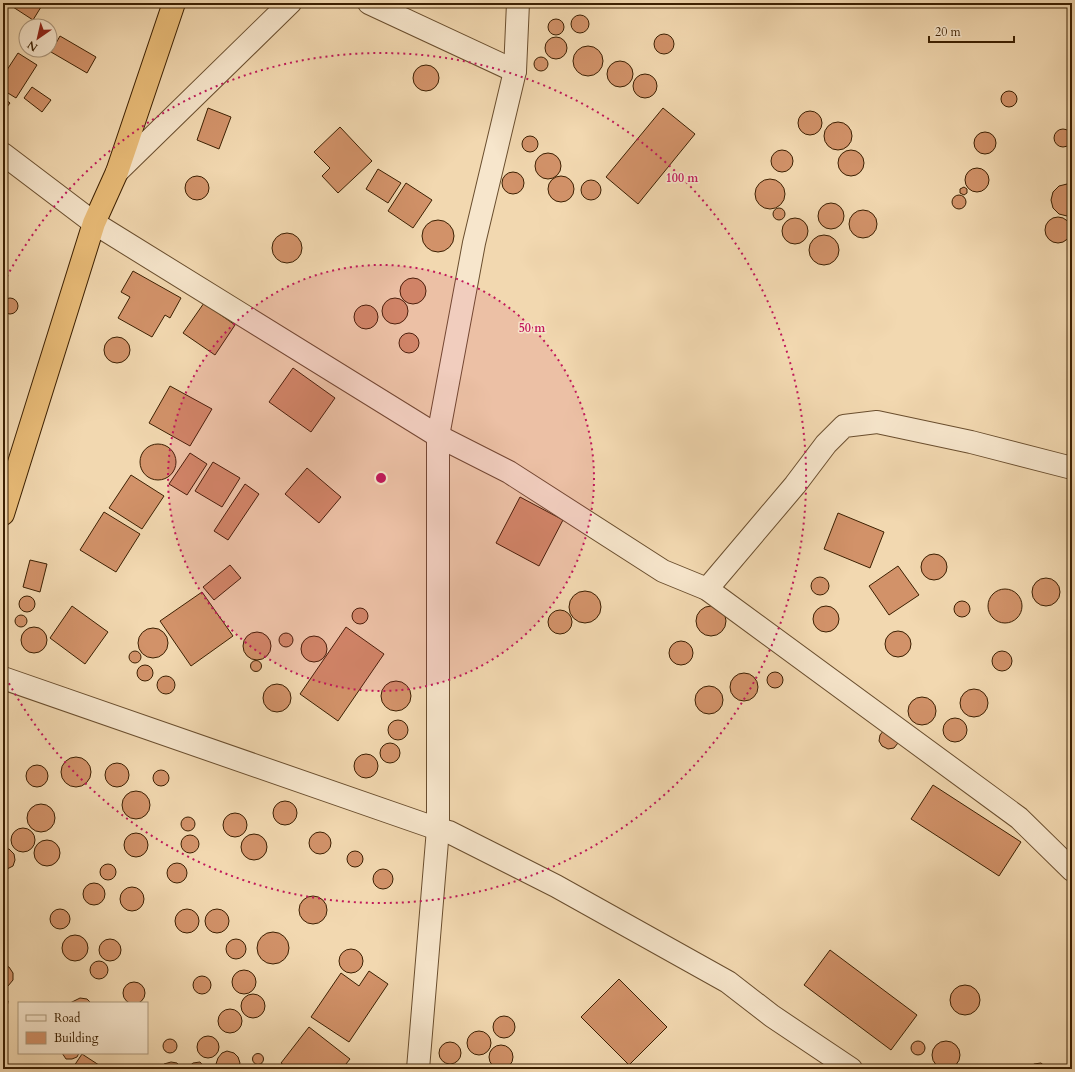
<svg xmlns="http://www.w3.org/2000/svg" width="1075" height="1072" viewBox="0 0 1075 1072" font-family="Cardo,serif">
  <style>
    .building { fill: #d29269; stroke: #3c2002 }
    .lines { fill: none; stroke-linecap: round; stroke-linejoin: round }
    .minor-casing { stroke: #6a4e2e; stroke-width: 24 }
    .highway-casing { stroke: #3c2002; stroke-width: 24 }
    .minor { stroke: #f7e6cc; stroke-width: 22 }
    .highway { stroke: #e9bc78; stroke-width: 22 }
    .ring { fill: none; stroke: #c2185b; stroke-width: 2; stroke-dasharray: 2 4 }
    .centre { fill: #c2185b; stroke: #f7e6cc; stroke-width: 2 }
    .ring-label { font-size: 12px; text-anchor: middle; font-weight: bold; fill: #c2185b; stroke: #f7e6cc; stroke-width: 3; stroke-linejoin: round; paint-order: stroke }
  </style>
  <rect width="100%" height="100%" fill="#f2d8b0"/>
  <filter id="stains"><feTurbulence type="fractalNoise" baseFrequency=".005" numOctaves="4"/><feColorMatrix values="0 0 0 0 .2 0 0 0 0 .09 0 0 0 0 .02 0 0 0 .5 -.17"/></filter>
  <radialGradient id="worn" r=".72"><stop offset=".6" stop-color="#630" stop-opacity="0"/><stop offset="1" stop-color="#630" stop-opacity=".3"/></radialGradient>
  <g class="building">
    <polygon points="16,3 35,3 41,7 33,20 13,7"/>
    <circle cx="580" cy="24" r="9"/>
    <circle cx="556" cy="27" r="8"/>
    <circle cx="664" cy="44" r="10"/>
    <polygon points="60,36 96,57 87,73 51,52"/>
    <circle cx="556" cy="48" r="11"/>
    <circle cx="588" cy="61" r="15"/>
    <polygon points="18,53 37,65 16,98 3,90 3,76"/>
    <circle cx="541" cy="64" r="7"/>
    <circle cx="620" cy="74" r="13"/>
    <circle cx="426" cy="78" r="13"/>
    <circle cx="645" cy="86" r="12"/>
    <polygon points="32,87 51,100 42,112 24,98"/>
    <circle cx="1009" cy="99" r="8"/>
    <polygon points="3,98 10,103 3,112"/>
    <polygon points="208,108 231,117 219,149 197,140"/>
    <polygon points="663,108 695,134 638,204 606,177"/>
    <circle cx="810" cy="123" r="12"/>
    <circle cx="838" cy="136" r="14"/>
    <polygon points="340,127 372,161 338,193 322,176 330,168 314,152"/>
    <circle cx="1063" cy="138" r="9"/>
    <circle cx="985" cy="143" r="11"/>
    <circle cx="530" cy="144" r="8"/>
    <circle cx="851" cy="163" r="13"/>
    <circle cx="782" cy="161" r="11"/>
    <circle cx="548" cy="166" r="13"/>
    <circle cx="977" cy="180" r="12"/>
    <polygon points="378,169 401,183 388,203 366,189"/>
    <circle cx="513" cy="183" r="11"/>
    <circle cx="197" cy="188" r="12"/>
    <circle cx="561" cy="189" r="13"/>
    <circle cx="770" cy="194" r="15"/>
    <circle cx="591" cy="190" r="10"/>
    <polygon points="406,183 432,200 413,228 388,211"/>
    <polygon points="1067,184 1072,186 1072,215 1067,216 1059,214 1053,208 1051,200 1053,192 1059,186"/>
    <polygon points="964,187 967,189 967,193 964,195 960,193 960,189"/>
    <circle cx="959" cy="202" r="7"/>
    <polygon points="3,200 7,207 3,215"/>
    <circle cx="831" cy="216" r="13"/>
    <circle cx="779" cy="214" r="6"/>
    <circle cx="863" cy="224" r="14"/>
    <circle cx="1058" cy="230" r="13"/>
    <circle cx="795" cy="231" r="13"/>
    <circle cx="438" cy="236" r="16"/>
    <circle cx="287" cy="248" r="15"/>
    <circle cx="824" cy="250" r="15"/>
    <polygon points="133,271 181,298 170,318 165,315 152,337 118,318 130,297 121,292"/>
    <circle cx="413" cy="291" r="13"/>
    <circle cx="10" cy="306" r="8"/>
    <circle cx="395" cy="311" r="13"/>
    <polygon points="204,303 235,325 215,355 183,333"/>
    <circle cx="366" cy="317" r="12"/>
    <polygon points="1072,331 1072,346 1069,335"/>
    <circle cx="409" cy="343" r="10"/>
    <circle cx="117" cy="350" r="13"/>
    <polygon points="293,368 335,398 311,432 269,402"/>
    <polygon points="170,386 212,409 190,446 149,423"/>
    <circle cx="158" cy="462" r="18"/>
    <polygon points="190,453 207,464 187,495 169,484"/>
    <polygon points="213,462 240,478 222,507 195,491"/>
    <polygon points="307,468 341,497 319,523 285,494"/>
    <polygon points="131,475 164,496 142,529 109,508"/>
    <polygon points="245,484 259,494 228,540 214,531"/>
    <polygon points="520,497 563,520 539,566 496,543"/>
    <polygon points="104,512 140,534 116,572 80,550"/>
    <polygon points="838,513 884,532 870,568 824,549"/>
    <circle cx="934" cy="567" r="13"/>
    <polygon points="30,560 47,564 40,592 23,587"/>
    <polygon points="230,565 241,578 214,600 203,587"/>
    <polygon points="898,566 919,595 889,615 869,586"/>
    <circle cx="820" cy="586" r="9"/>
    <circle cx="1046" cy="592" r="14"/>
    <circle cx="1005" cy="606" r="17"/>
    <circle cx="585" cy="607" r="16"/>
    <polygon points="202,592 233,636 191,666 160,621"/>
    <circle cx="27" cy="604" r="8"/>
    <circle cx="962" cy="609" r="8"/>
    <circle cx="826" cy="619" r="13"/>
    <polygon points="72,606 108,632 85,664 50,638"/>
    <circle cx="711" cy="621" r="15"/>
    <circle cx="360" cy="616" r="8"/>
    <circle cx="560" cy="622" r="12"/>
    <circle cx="21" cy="621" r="6"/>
    <circle cx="34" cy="640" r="13"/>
    <polygon points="346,627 384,654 338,721 300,694"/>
    <circle cx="153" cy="643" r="15"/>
    <circle cx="898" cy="644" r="13"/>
    <circle cx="257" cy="646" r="14"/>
    <circle cx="286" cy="640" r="7"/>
    <circle cx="314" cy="649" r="13"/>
    <circle cx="681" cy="653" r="12"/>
    <circle cx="1002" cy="661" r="10"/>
    <circle cx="135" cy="657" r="6"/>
    <circle cx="256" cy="666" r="5.5"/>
    <circle cx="145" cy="673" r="8"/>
    <circle cx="775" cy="680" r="8"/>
    <circle cx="744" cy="687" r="14"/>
    <circle cx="166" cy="685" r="9"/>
    <circle cx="396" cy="696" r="15"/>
    <circle cx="277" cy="698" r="14"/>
    <circle cx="709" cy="700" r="14"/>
    <circle cx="974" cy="703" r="14"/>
    <circle cx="922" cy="711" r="14"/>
    <circle cx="955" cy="730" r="12"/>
    <circle cx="398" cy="730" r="10"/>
    <polygon points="884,730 899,737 898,743 894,748 888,749 882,746 879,741 880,735"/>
    <circle cx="390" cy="753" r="10"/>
    <circle cx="366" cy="766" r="12"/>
    <circle cx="76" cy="772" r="15"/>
    <circle cx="117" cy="775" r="12"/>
    <circle cx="37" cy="776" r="11"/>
    <circle cx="161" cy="778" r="8"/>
    <polygon points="933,785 1021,842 999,876 911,819"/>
    <circle cx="136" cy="805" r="14"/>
    <circle cx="285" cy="813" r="12"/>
    <circle cx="41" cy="818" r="14"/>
    <circle cx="235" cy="825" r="12"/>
    <circle cx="188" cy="824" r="7"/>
    <circle cx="23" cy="840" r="12"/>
    <circle cx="320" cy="843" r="11"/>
    <circle cx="136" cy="845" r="12"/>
    <circle cx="254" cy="847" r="13"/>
    <circle cx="190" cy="844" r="9"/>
    <circle cx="47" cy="853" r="13"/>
    <polygon points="3,849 9,849 14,854 15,860 13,866 7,869 3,868"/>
    <circle cx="355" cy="859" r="8"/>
    <circle cx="177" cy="873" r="10"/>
    <circle cx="108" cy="872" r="8"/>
    <circle cx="383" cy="879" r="10"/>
    <circle cx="94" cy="894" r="11"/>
    <circle cx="132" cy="899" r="12"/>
    <circle cx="313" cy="910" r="14"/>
    <circle cx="60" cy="919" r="10"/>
    <circle cx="217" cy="921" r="12"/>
    <circle cx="187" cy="921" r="12"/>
    <circle cx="273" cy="948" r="16"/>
    <circle cx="75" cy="948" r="13"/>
    <circle cx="236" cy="949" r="10"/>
    <circle cx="110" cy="950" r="11"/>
    <circle cx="351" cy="961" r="12"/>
    <polygon points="830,950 917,1015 891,1050 804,985"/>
    <circle cx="99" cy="970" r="9"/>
    <polygon points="3,965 9,967 13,973 13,980 8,986 3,988"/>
    <circle cx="244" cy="982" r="12"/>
    <polygon points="369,971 388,984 349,1042 311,1017 341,973 359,986"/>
    <circle cx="202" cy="985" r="9"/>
    <polygon points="619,979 667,1027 629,1065 581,1017"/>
    <circle cx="134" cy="993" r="11"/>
    <circle cx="965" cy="1000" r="15"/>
    <circle cx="253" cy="1006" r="12"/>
    <polygon points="3,995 8,1001 7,1008 3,1011"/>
    <polygon points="80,998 87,999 91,1003 70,1003"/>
    <circle cx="230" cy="1021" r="12"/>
    <circle cx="504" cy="1027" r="11"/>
    <polygon points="309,1027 350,1059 342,1069 289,1069 281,1063"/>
    <circle cx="479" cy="1043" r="12"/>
    <circle cx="208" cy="1047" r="11"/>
    <circle cx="170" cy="1046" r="7"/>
    <circle cx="918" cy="1048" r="7"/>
    <circle cx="946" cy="1055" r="14"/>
    <circle cx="450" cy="1053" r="11"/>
    <circle cx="501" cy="1057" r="12"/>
    <polygon points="227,1051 234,1053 238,1057 240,1063 238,1069 218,1069 216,1064 218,1058 222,1053"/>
    <polygon points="62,1053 79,1053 77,1057 72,1059 66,1059"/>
    <circle cx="258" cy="1059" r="5.5"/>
    <polygon points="82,1054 105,1069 72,1069"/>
    <polygon points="171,1062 177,1063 182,1069 159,1069 164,1064"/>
    <polygon points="200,1062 206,1069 186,1069 193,1063"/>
    <polygon points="1041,1063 1048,1069 1028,1069 1034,1064"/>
    <polygon points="261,1064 282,1068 281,1069 260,1069"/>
  </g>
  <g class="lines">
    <g class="minor-casing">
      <g id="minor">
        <polyline points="369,3 515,71"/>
        <polyline points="3,154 94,223 438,436 509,472 663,571 707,589 1019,818 1072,870"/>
        <polyline points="117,172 290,3"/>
        <polyline points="707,589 795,485 826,444 844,426 877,422 971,442 1072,468"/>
        <polyline points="3,678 438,829 449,832 556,886 728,982 772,1016 851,1069"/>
        <polyline points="418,1069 438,829 438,436 474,243 515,71 518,3"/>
      </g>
    </g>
    <g class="highway-casing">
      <polyline id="highway" points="3,514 94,223 117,172 174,3"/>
    </g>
    <use href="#minor" class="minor"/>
    <use href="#highway" class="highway"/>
  </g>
  <circle cx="381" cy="478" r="213" fill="#c2185b" fill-opacity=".12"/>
  <g class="ring">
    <circle cx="381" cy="478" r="213"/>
    <path d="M4 282A425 425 0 1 1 4 674"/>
  </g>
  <circle cx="381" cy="478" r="6" class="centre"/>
  <g class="ring-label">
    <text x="682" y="182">100 m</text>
    <text x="532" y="332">50 m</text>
  </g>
  <rect width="1075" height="1072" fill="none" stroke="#f2d8b0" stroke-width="16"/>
  <rect x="4" y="4" width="1067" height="1064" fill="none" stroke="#3c2002" stroke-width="2"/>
  <rect x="8" y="8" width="1059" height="1056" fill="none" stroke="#3c2002"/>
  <rect x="18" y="1002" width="130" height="52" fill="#f7e6cc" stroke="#ac977b"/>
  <rect x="26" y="1015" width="20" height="6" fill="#f7e6cc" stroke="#ac977b"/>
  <text x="54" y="1022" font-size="12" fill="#3c2002">Road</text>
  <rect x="26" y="1032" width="20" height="12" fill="#d29269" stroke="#ac977b"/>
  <text x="54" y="1042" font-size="12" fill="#3c2002">Building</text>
  <g transform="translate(38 38) rotate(214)"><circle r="19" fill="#f7e6cc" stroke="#ac977b"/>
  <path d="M0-3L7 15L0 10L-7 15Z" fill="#8f2418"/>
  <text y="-6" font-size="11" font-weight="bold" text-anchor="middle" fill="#3c2002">N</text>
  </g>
  <path d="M929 36v6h85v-6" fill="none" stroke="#3c2002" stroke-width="2"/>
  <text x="935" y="36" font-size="12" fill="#3c2002" stroke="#f7e6cc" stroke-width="3" paint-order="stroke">20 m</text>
  <rect width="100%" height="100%" filter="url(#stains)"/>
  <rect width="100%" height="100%" fill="url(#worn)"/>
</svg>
